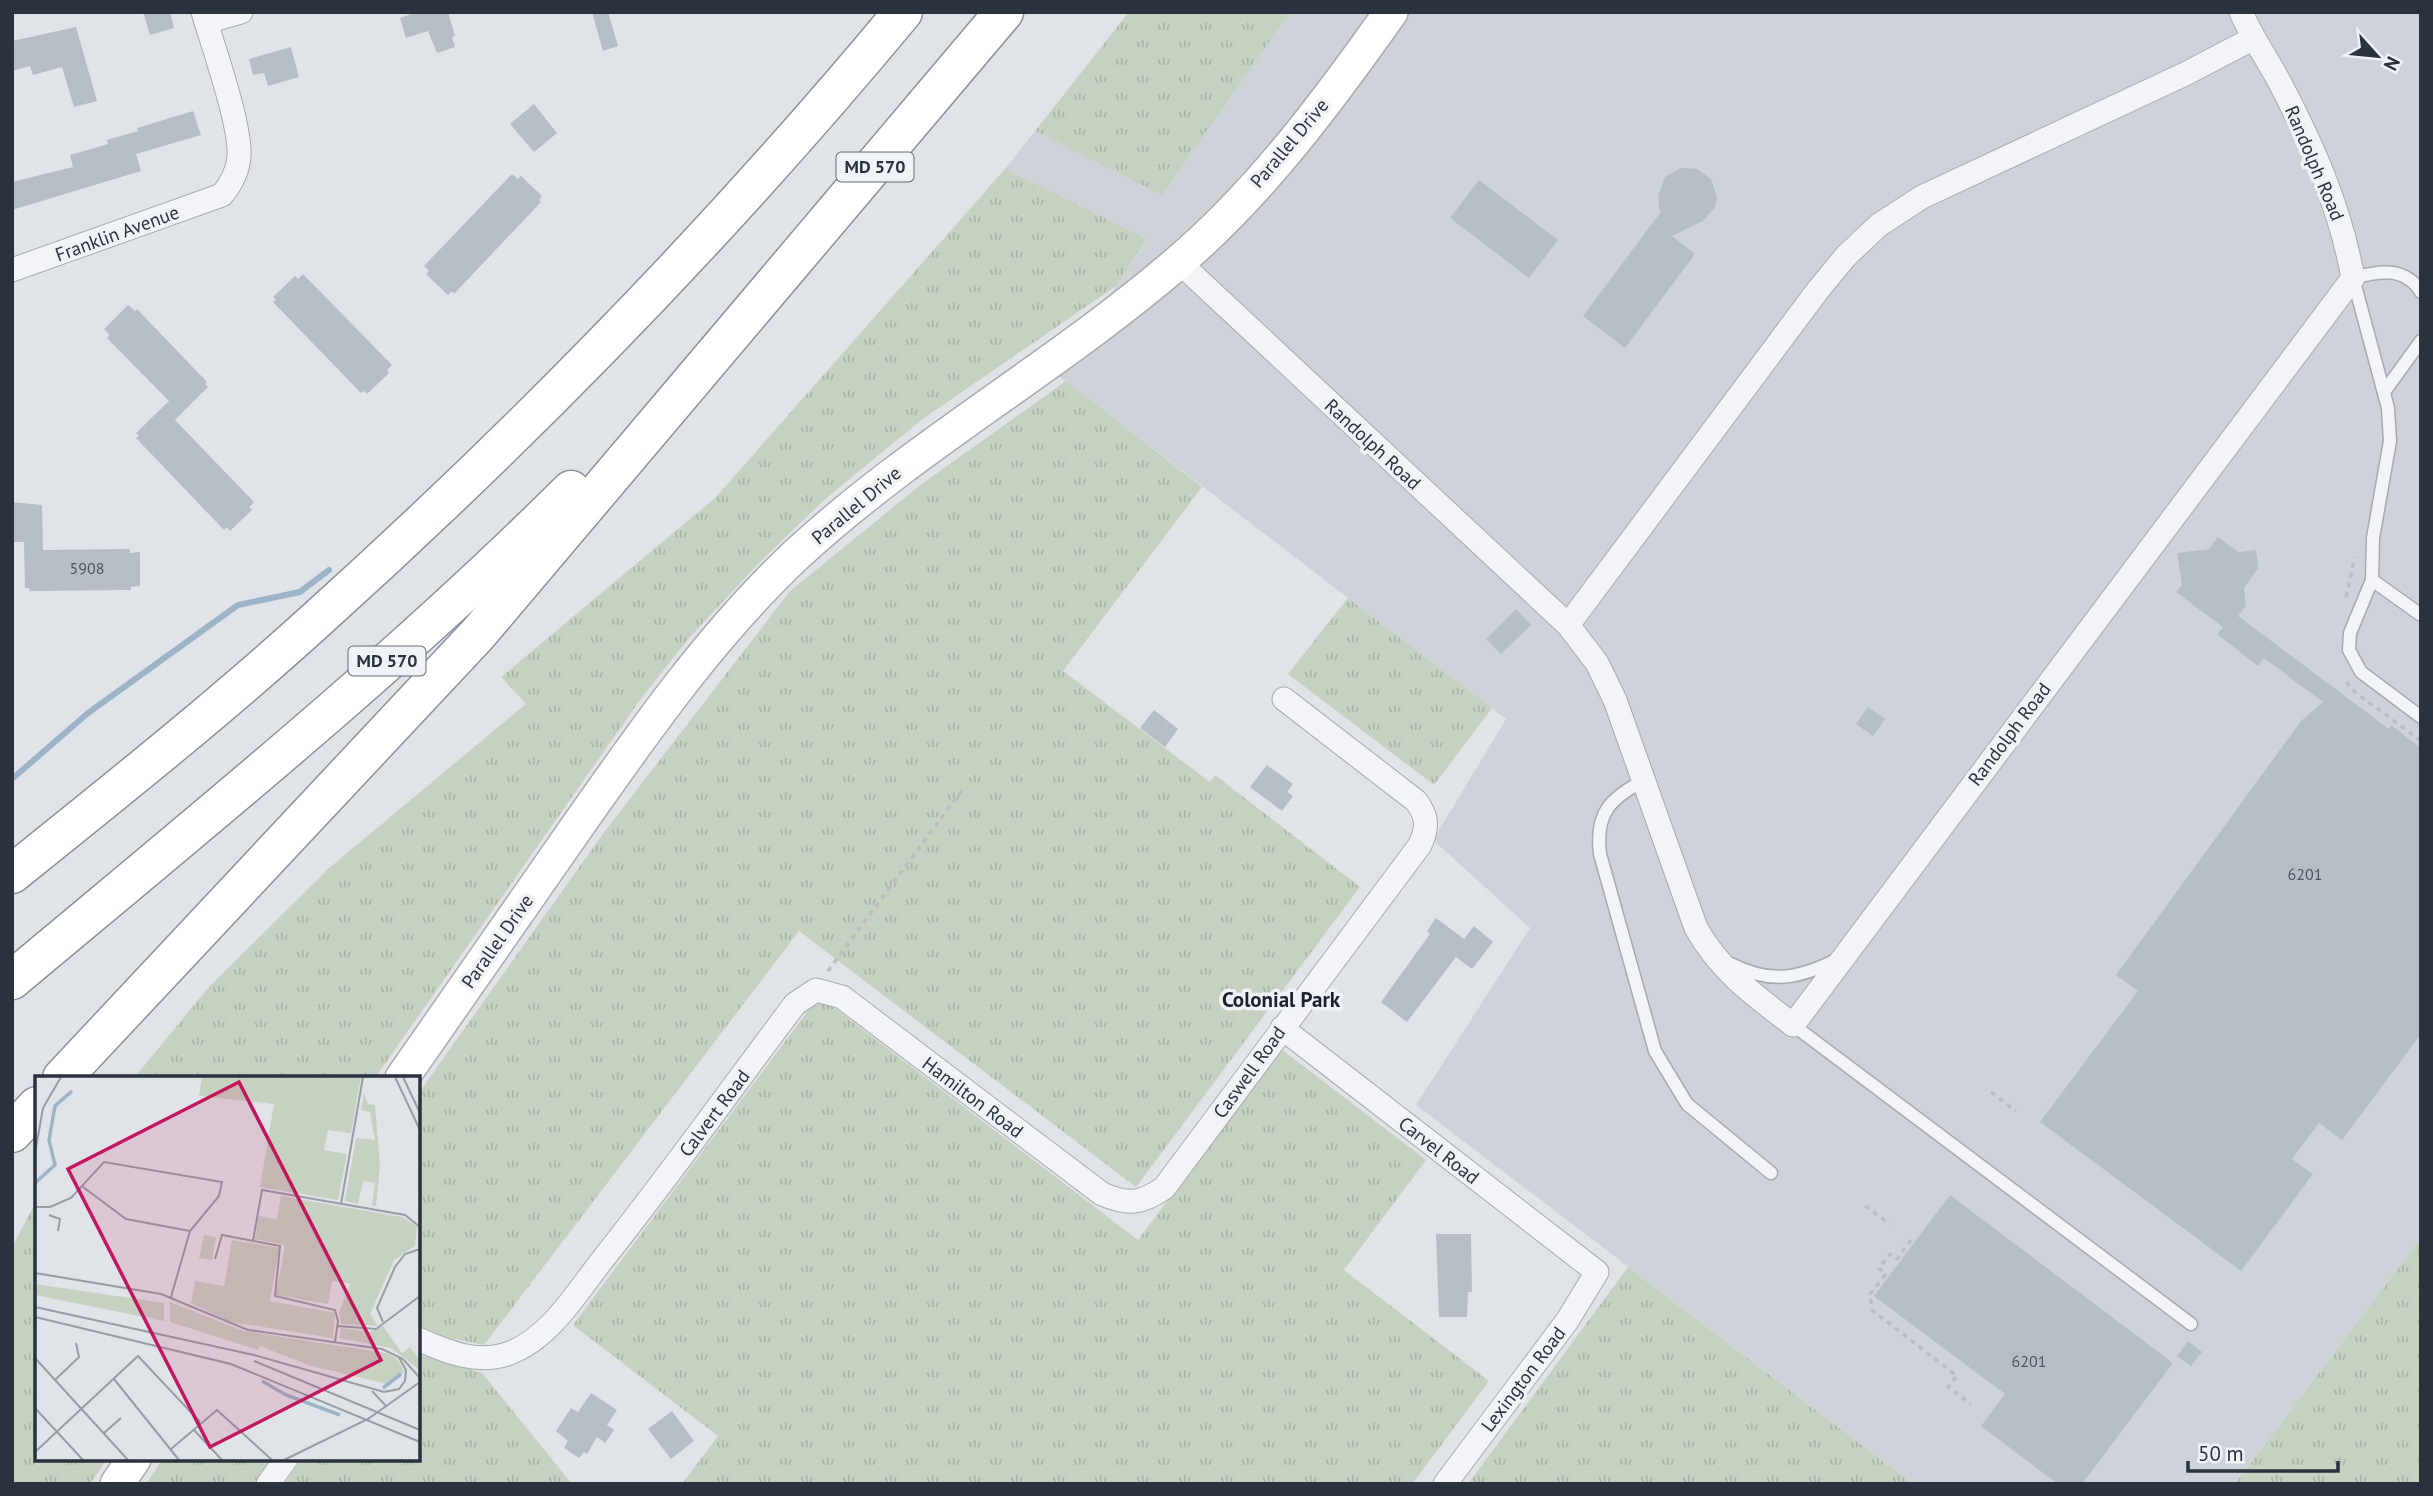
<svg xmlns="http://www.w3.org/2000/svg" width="2433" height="1496" viewBox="0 0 2433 1496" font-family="'PT Sans',sans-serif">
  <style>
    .built { fill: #ced3da }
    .grass { fill: url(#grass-tufts) }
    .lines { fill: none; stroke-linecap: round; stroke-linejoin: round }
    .stream { stroke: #9db3c6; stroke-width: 6 }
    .building { fill: #b7bdc5 }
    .lane-casing { stroke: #a6abb2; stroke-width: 15 }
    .street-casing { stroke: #a6abb2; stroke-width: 25 }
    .secondary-casing { stroke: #a6abb2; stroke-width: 36 }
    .highway-casing { stroke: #88929e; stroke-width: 41 }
    .path { stroke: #babec3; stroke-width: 3.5; stroke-dasharray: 5 5; stroke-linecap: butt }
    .lane { stroke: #f2f4f7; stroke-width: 12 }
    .street { stroke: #f2f4f7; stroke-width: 23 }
    .secondary { stroke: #fff; stroke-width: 33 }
    .highway { stroke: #fff; stroke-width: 38 }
    .labels { text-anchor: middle; stroke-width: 7; stroke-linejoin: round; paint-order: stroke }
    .number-label { font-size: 16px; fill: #4d5560 }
    .shield { fill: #eff2f6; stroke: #656c75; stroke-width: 2 }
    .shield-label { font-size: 18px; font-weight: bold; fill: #2a323e }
    .street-label { font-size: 19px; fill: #2a323e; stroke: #eff2f6 }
    .neighbourhood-label { font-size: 21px; font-weight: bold; fill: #1c232f; stroke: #eff2f6 }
    .inset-river { fill: none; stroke: #9db3c6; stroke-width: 3.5 }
    .inset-road { fill: none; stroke: #979da4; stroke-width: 2 }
    .view { fill: #c2185b; fill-opacity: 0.15; stroke: #c2185b; stroke-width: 3.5 }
    .inset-edge { fill: none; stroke: #2a323e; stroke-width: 3.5 }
  </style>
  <defs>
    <pattern id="grass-tufts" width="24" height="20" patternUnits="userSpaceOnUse" patternTransform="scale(1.75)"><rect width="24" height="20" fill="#c6d1c2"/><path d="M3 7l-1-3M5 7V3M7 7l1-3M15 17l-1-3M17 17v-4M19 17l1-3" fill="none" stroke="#aab4a8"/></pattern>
  </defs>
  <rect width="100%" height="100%" fill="#e0e4e8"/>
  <polygon class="built" points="1290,12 2421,12 2421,1238 2235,1484 1913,1484 1416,1105 1530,928 1433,840 1506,719 1056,374 1147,240 1005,169 1035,131 1162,194"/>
  <g class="grass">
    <polygon points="1129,12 1290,12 1162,195 1035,131"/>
    <polygon points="1005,169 1147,239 1116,286 924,418 825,499 759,563 689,638 640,700 375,1078 134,1078 208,988 328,869 526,704 501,677 716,497"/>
    <polygon points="1066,381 1202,487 1063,671 1210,782 1215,775 1360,887 1136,1187 799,931 484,1345 449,1338 422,1327 418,1324 418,1094 602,835 790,591 923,483"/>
    <polygon points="1348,598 1492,708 1434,785 1288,674"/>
    <polygon points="819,996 1138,1240 1281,1049 1426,1160 1344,1270 1489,1381 1412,1484 682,1484 718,1436 573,1325"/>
    <polygon points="37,1200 37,1459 107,1459 90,1484 12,1484 12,1247"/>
    <polygon points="2421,1238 2421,1484 2235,1484"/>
    <polygon points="1628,1267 1913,1484 1468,1484"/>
    <polygon points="418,1354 482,1373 572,1484 284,1484 302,1459 418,1459"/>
    <polygon points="163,1459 273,1459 256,1484 146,1484"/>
  </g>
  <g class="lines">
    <polyline class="stream" points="12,779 88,713 238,605 300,592 329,570"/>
  </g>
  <g class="building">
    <polygon points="143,12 170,12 174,28 150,35"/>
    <polygon points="417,12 448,12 455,36 452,37 455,47 437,53 428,31 406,38 400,18"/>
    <polygon points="592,12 608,12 618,46 603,51"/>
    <polygon points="76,27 97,101 74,107 62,67 33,75 30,66 12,71 12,41"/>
    <polygon points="291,47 299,77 268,86 264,73 253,75 249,59"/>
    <polygon points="534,104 557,133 534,152 510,124"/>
    <polygon points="193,111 201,135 136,154 141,171 12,210 12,182 73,167 70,155 108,144 107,140 138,131 137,128"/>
    <polygon points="1681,168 1697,169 1711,179 1717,197 1715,207 1703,221 1672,236 1695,254 1625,348 1583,316 1660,213 1658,196 1665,177"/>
    <polygon points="512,174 518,179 521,176 542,196 539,200 541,202 454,294 452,291 448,295 426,274 429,271 424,266"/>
    <polygon points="1479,180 1558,240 1529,278 1450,218"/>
    <polygon points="303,274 392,365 387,370 389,373 367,394 364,391 361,393 273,302 276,300 273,297 295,276 298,279"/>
    <polygon points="128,305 135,311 137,309 207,382 205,384 208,387 175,420 254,502 249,507 252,510 230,531 227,527 224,530 136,438 139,436 136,433 169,401 107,338 110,335 104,329"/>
    <polygon points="12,502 42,505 43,550 130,549 130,553 140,552 140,586 131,587 131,590 30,591 29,588 25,588 24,542 12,542"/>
    <polygon points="2218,537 2238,552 2256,550 2258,568 2244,588 2246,606 2238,616 2389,729 2391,725 2421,748 2421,1034 2342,1140 2319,1123 2292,1159 2313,1174 2241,1271 2040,1122 2138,991 2116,975 2301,721 2323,702 2264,658 2258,666 2217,634 2223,627 2176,592 2182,585 2177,553 2209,549"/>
    <polygon points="1516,609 1531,625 1501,654 1486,639"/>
    <polygon points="1868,707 1885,719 1873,736 1856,724"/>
    <polygon points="1154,710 1178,729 1165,747 1140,728"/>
    <polygon points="1267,765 1293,784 1287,792 1293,796 1282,811 1250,787"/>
    <polygon points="1436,918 1464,939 1474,926 1493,942 1472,969 1456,957 1407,1022 1381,1002 1430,934 1427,931"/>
    <polygon points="1950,1195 2173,1363 2082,1484 2058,1484 1981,1426 2005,1394 1874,1296"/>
    <polygon points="1436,1234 1471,1234 1472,1292 1468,1292 1467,1317 1439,1317"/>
    <polygon points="2188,1341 2202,1352 2191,1366 2177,1356"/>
    <polygon points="591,1393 617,1410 607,1425 614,1430 605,1443 597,1437 587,1454 584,1452 579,1458 564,1448 568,1441 556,1431 571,1408 578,1412"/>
    <polygon points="672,1411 694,1441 671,1459 648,1429"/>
  </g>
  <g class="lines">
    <g class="lane-casing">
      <g id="lane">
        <path d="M2421,292c-16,-26 -43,-21 -68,-14l35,130 2,33 -17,97 -1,42 -22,53 -1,17 12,22 60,45"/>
        <polyline points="2384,392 2421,341"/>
        <polyline points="2372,580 2421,615"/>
        <path d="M1645,780c-35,18 -50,33 -45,74l55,197 32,53 84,69"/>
        <path d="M1731,964c39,20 67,15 105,-4"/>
        <polyline points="1793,1025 2191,1324"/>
      </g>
    </g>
    <g class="street-casing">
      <g id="street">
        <polyline points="206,22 241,12"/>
        <path d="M1179,262l389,363 29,38 18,37 81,228c24,43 59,68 97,97l560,-747c-13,-71 -40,-132 -73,-195 -13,-25 -28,-45 -39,-71"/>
        <path d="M12,270l210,-75c9,-11 16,-23 17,-39 2,-31 -26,-110 -36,-144"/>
        <polyline points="1568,625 1818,290 1846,256 1879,225 1922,197 2185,74 2252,39"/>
        <polyline points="1282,1028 1597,1272 1567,1321 1445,1484"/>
        <path d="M418,1339c29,13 60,26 92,14 41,-16 67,-61 93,-94 66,-83 128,-170 192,-255l21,-14 26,7 260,197c26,11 39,10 62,-6l256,-343c8,-18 8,-28 -4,-44l-132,-102"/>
        <polyline points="268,1484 286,1459"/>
      </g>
    </g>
    <g class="secondary-casing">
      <g id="secondary">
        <path d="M402,1078c59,-85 118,-169 177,-254 66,-94 133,-190 217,-269 118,-109 259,-187 380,-291 84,-71 152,-163 215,-252"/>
        <polyline points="117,1484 134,1459"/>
      </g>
    </g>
    <g class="highway-casing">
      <g id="highway">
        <path d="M12,874c102,-82 205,-164 302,-252 210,-189 408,-392 589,-610"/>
        <path d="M12,980c190,-159 383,-315 559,-490"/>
        <polyline points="62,1078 478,634 1004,12"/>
        <polyline points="12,1133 37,1106"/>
      </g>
    </g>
    <g class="path">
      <polyline points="2346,597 2355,557"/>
      <polyline points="2347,682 2351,689 2421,741"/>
      <polyline points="828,971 965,786"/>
      <polyline points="1991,1092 2016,1111"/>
      <polyline points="1865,1206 1890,1224"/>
      <polyline points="1911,1240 1897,1259 1890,1254 1879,1268 1886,1274 1870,1294 1872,1310 1957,1376 1948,1387 1971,1404"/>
    </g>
    <use href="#lane" class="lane"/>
    <use href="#street" class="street"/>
    <use href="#secondary" class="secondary"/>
    <use href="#highway" class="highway"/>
  </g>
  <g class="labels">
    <g class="number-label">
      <text x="87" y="574">5908</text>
      <text x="2305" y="880">6201</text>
      <text x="2029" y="1367">6201</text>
    </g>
    <g class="shield">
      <rect x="836.5" y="152.5" width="77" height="29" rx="5"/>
      <rect x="348.5" y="646.5" width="77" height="29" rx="5"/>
    </g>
    <g class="shield-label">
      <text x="875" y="173">MD 570</text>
      <text x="387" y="667">MD 570</text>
    </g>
    <g class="street-label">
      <text transform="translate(1289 143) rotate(-50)" y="7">Parallel Drive</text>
      <text transform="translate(2315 163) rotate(67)" y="7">Randolph Road</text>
      <text transform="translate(117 233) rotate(-20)" y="7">Franklin Avenue</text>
      <text transform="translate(1373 444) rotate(43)" y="7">Randolph Road</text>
      <text transform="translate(856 505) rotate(-40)" y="7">Parallel Drive</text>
      <text transform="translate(2009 734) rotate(-53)" y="7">Randolph Road</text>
      <text transform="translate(497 941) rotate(-55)" y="7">Parallel Drive</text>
      <text transform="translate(1249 1072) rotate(-54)" y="7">Caswell Road</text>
      <text transform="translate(973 1097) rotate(37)" y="7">Hamilton Road</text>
      <text transform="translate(714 1113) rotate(-53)" y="7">Calvert Road</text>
      <text transform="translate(1439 1150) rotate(38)" y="7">Carvel Road</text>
      <text transform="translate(1523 1379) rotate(-53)" y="7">Lexington Road</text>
    </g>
    <g class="neighbourhood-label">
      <text x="1281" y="1007">Colonial Park</text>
    </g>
  </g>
  <g transform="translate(35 1076)">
    <rect width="385" height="385" fill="#e0e4e8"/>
    <path d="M167,1h159l-10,56 -23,-3 -4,20 23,4 -9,46 -78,-13 14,-83 -75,-8zM329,17l4,11 7,1 5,61 -4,40 -4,-1 3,-22 -12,-2 -5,23 -13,-3 11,-63 19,2 -5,-28 -9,-2zM246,120l121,21 15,9 -2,20 -21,14 -24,54 8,12 -37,-2 -2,-12 11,-28 -18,-3 -4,23 -52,-9 9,-50 -30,-6 4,-23 18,3zM169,159l12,2 -4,23 -13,-2zM197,164l47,8 -9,53 65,12 -2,25 -102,-16 -40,-19 4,-22 29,5zM0,208l129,19v18l-129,-26zM135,226l73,29 143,22 10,5 9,14 -17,12 -77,-18 -51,-20 -2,4 -88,-28zM348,250l19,27 8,-6 10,14v9l-29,-22 -52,-10 2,-10 28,4z" fill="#c6d1c2"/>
    <path class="inset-river" d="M0,107l20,-18 -6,-25 6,-34 17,-15M227,305l24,14 54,20M348,312l18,-14"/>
    <path class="inset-road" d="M360,1l25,53M368,1l17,36M0,77l8,-45 18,-31M48,111l43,32 64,12M306,128l22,-127M0,131h15l21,-9 33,-36 118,20 -3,14 -29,35 -19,66M14,139l11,4 -2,12M218,165l9,-51 143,25 15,12M180,183l7,-24 58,11 -5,50 60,14 3,11 -3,21M0,197l126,21 87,36 134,19 21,10 17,19M0,231l219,48 130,37 15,-3 6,-8 1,-11 -8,-14M0,241l196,47 189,78M348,246l-6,-14 18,-41 10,-13 15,-5M303,250l38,3 44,-33M0,282l93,102M219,285l166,69M79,303l65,81M20,304l24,-23 -3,-14M337,315l15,16M0,332l48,52M158,353l29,31M69,357l17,-15M136,373l46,-39 55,50M0,376l103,-96 62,66M249,384l84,-41 52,-37"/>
    <path class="view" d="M204,6l142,278 -171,87 -142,-278z"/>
    <rect width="385" height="385" class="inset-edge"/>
  </g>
  <rect width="2433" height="1496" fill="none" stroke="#2a323e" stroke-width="28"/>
  <g transform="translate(2377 56) rotate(117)" stroke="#eff2f6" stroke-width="5" paint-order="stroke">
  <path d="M0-5L12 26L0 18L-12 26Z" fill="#2a323e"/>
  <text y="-10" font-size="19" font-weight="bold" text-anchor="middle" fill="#2a323e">N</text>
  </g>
  <path d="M2188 1461v10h150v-10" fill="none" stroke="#2a323e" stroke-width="3.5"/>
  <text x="2198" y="1461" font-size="21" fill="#2a323e" stroke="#eff2f6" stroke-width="5" paint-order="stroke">50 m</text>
</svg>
